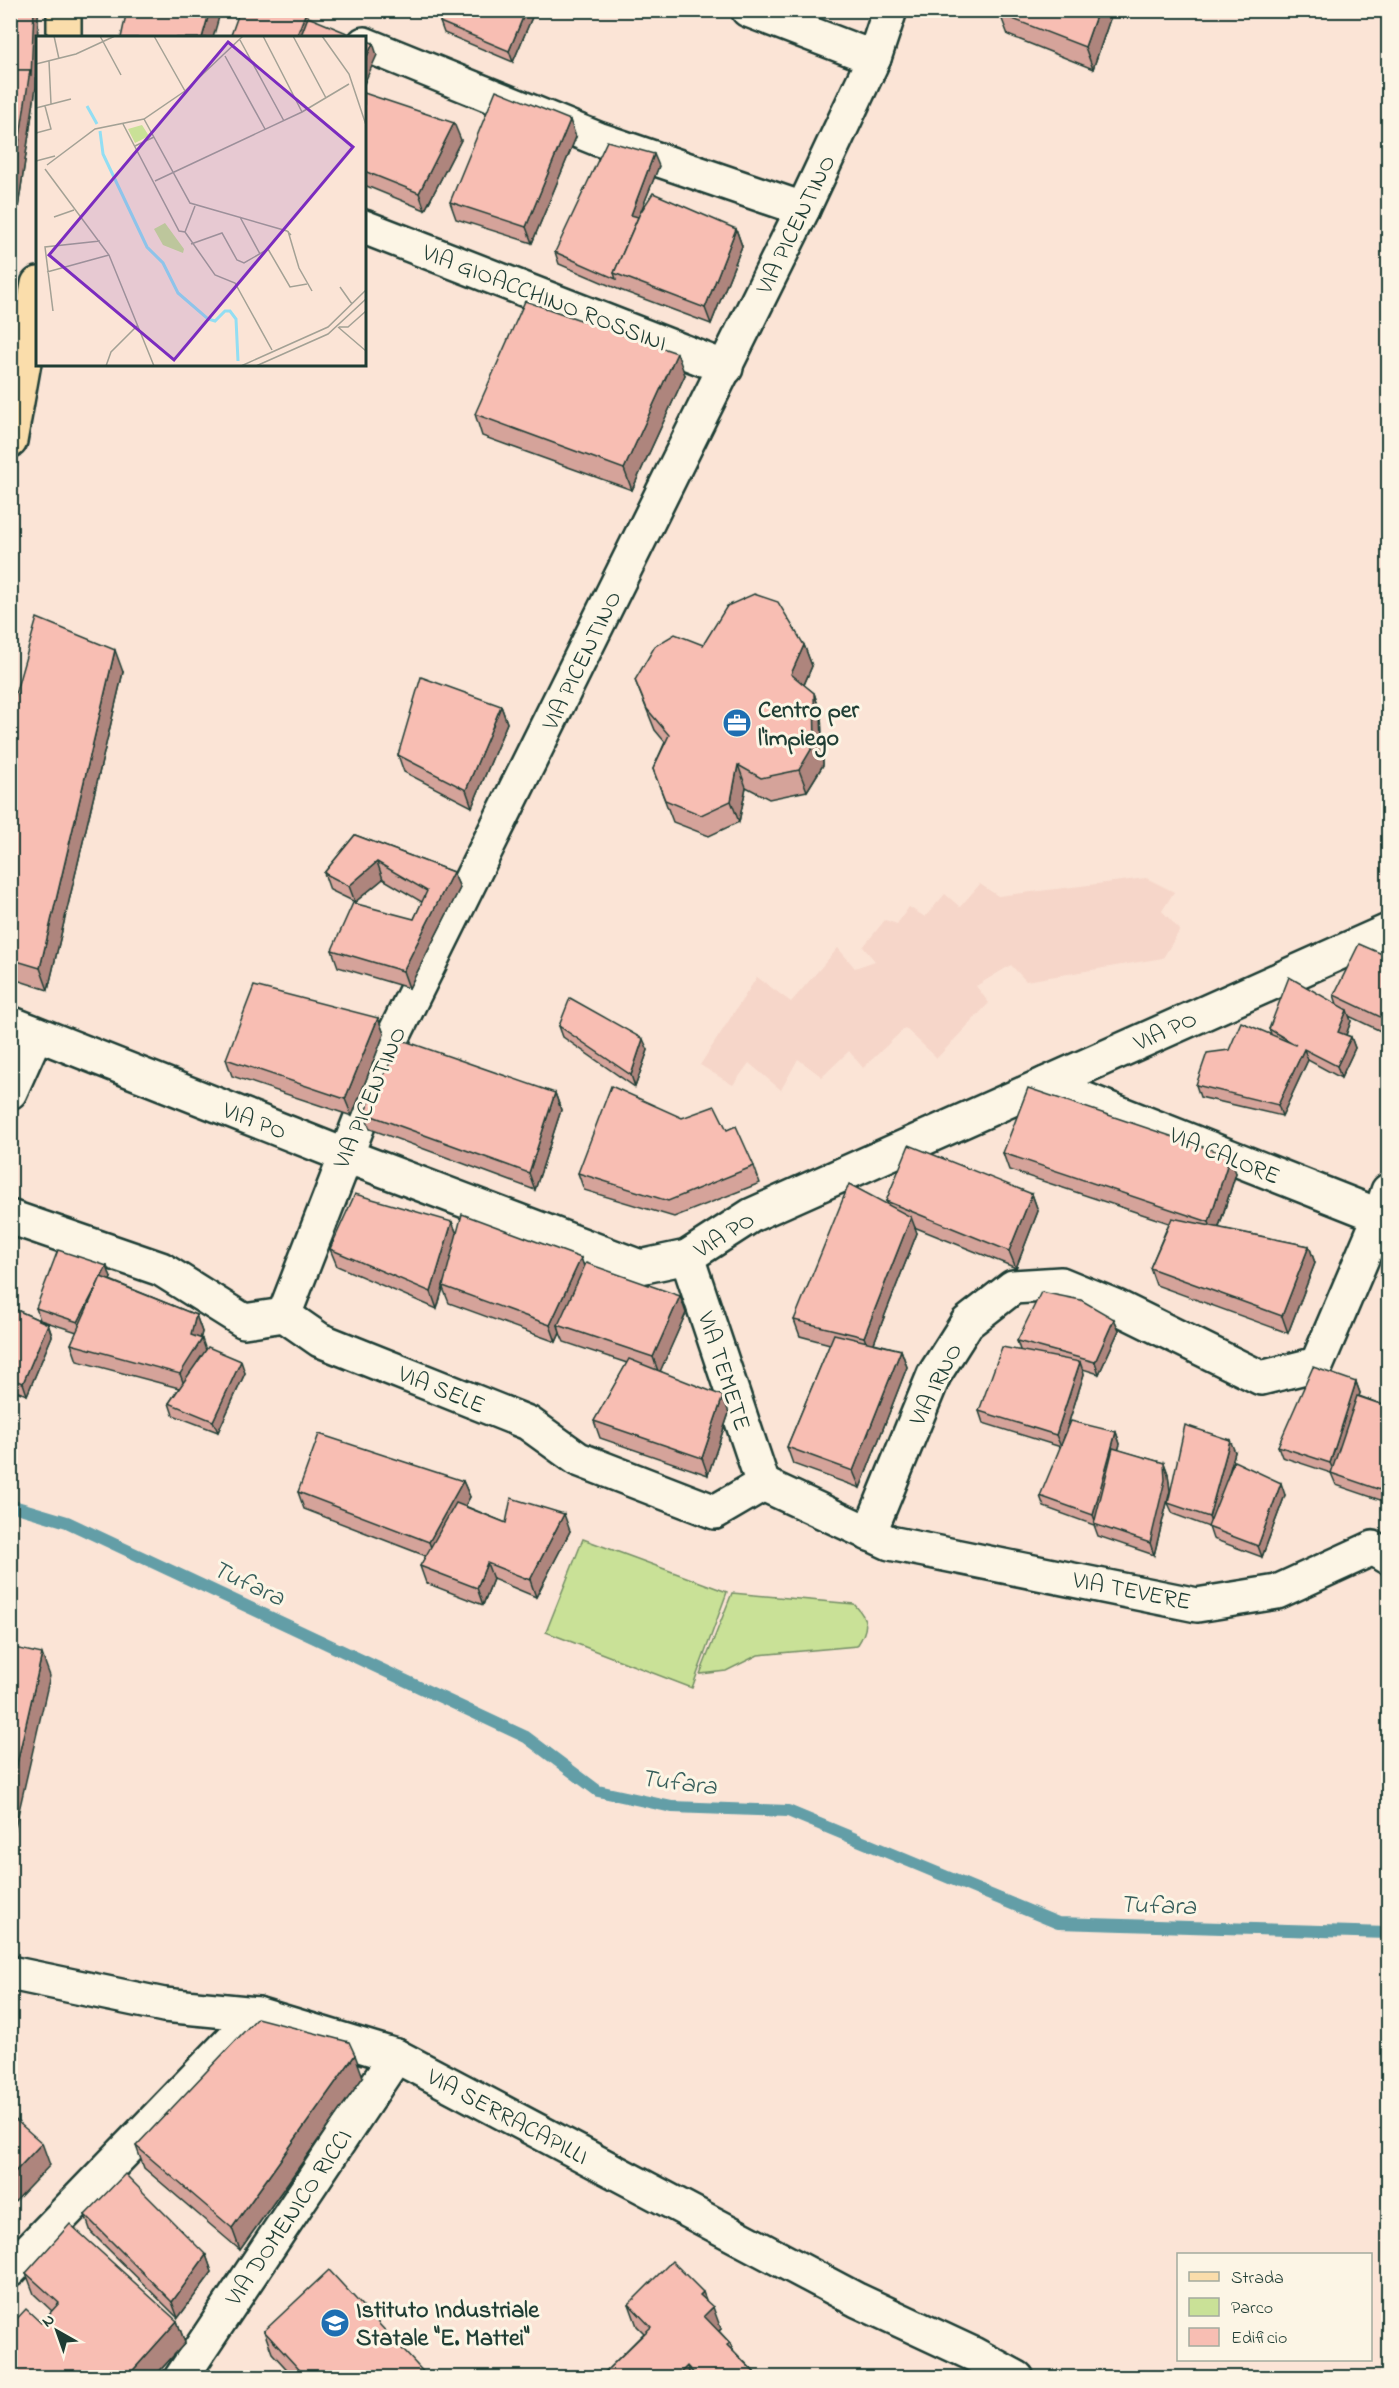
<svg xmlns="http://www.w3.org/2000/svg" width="1399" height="2388" viewBox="0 0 1399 2388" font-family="'Indie Flower',sans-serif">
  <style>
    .built { fill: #f6d6c9 }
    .green { fill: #c9e197; stroke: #748f66; stroke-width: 1.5 }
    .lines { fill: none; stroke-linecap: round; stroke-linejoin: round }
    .stream { stroke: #649ea7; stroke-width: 12 }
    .minor-casing { stroke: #1f3d34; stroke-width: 38 }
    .major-casing { stroke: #1f3d34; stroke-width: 38 }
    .minor { stroke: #fcf5e5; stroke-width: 33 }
    .major { stroke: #faddab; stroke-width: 33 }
    .wall { fill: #d5a39a; stroke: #1f3d34; stroke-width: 1.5 }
    .shaded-wall { fill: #ae857d; stroke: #1f3d34; stroke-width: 1.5 }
    .building { fill: #f8beb3; stroke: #1f3d34; stroke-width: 1.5 }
    .labels { text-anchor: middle; stroke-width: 6; stroke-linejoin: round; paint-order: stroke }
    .street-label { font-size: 24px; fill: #1f3d34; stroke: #fcf5e5 }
    .poi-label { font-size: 24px; font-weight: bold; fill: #1f3d34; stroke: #fcf5e5; text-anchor: start }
    .water-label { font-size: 26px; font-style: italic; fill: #365d5a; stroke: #fcf5e5 }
    .inset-river { fill: none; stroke: #92def3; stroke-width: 3 }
    .inset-road { fill: none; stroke: #a3a195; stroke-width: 1.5 }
    .view { fill: #7b2cbf; fill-opacity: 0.15; stroke: #7b2cbf; stroke-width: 3 }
    .inset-edge { fill: none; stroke: #1f3d34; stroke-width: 3 }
  </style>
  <rect width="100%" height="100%" fill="#fbe4d6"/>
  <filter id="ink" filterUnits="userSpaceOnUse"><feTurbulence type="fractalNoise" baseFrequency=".0167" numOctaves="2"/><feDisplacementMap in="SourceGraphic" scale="12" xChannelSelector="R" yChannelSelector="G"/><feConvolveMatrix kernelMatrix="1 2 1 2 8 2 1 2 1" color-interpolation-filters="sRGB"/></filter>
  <g filter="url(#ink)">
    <polygon class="built" points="1146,878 1174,892 1162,911 1180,930 1163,958 1026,981 1011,965 976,986 989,1003 937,1058 905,1028 863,1068 849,1051 822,1077 798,1059 781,1090 749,1063 733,1085 700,1065 757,977 791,1002 838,948 855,968 875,961 863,947 885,920 897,924 909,907 925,917 945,894 960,907 980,884 998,896"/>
    <g class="green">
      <polygon points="583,1539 727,1592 692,1688 546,1632"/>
      <path d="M732,1593l122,11c15,16 15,24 3,42l-99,9 -32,16 -26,3z"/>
    </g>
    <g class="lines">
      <polyline class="stream" points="10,1505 67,1522 526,1737 598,1791 672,1807 788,1811 1058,1923 1388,1933"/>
      <g class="minor-casing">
        <g id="minor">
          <polyline points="748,10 874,58"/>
          <polyline points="364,44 598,139 803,209"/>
          <polyline points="364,227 726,368"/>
          <polyline points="10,1023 344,1155 640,1267 687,1257 752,1215 1388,931"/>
          <polyline points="1046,1084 1380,1216"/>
          <polyline points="10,1092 36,1034"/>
          <polyline points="10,1217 161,1269 244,1321 284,1315 320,1340 528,1423 578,1459 715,1512 763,1484 890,1543 1197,1605 1277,1592 1373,1548 1388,1557"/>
          <polyline points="687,1257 763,1484"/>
          <polyline points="284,1315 390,1043 803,209 874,58 890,10"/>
          <polyline points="869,1534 934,1375 967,1323 1013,1287 1061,1284 1117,1307 1261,1378 1317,1364 1380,1216 1388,1191"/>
          <polyline points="10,1973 164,2005 257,2014 396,2056 857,2300 973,2354 1017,2378"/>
          <polyline points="10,2270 257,2014"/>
          <polyline points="181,2378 396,2056"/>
        </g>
      </g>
      <g class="major-casing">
        <g id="major">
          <polyline points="64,38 64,10"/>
          <polyline points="10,441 38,284"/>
        </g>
      </g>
      <use href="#minor" class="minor"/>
      <use href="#major" class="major"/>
    </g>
    <g class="wall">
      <polygon points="10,10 38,17 36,87 16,221 10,221"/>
      <polygon points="535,10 513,62 444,33 440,22"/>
      <polygon points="801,10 822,10 819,18"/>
      <polygon points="1001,10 1113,10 1093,69 1008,35 1000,14"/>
      <polygon points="364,93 461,140 425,210 364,185"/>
      <polygon points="576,137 532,243 456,219 450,202"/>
      <polygon points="659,166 640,213 736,229 742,246 711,324 620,290 559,264 555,252"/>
      <polygon points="685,375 632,490 482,436 475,414"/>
      <polygon points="703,645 804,645 812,666 804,685 814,693 821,715 823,765 807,791 769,799 746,787 739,822 709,836 673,822 653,769 665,742 655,730 635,680"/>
      <polygon points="123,672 48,990 10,978 10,712"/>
      <polygon points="501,706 507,723 472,807 404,772 398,755"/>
      <polygon points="355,835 453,872 460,888 409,988 338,967 332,950 414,919 422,902 383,879 355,902 330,890 324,873"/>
      <polygon points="1389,957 1389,1035 1349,1016 1351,1021 1346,1035 1351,1037 1355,1048 1341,1078 1308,1060 1282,1116 1200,1097 1196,1085 1271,1034 1269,1029 1337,1004 1334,995"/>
      <polygon points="378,1018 384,1034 352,1116 232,1076 226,1059"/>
      <polygon points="559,1026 648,1050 635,1087 563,1037"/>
      <polygon points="555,1093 561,1110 535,1190 370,1129 364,1113"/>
      <polygon points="682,1118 727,1130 754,1166 760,1183 674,1217 584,1190 578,1173"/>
      <polygon points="1003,1153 1236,1173 1219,1228 1309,1246 1315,1263 1288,1333 1156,1285 1150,1268 1169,1223 1009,1170"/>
      <polygon points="1032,1194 1038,1211 1016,1268 914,1227 917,1233 874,1343 901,1350 907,1367 860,1488 793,1464 787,1447 830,1344 800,1336 794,1320 888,1204 886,1201"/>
      <polygon points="452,1222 457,1234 581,1258 584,1268 686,1313 660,1371 729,1413 708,1475 600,1438 594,1421 627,1363 564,1342 560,1333 556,1342 449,1303 443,1288 437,1309 337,1266 330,1249"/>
      <polygon points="111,1278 110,1280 196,1315 202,1332 200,1339 206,1351 245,1373 218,1432 173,1415 169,1403 179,1388 77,1361 71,1344 77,1332 40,1320 36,1308"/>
      <polygon points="10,1307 48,1324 52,1336 27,1395 10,1389"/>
      <polygon points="1114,1319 1119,1330 1099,1374 1083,1369 1084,1374 1061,1447 983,1423 979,1411 1020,1350 1017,1341"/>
      <polygon points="1356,1382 1360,1393 1359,1396 1389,1407 1389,1503 1336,1485 1331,1473 1282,1457 1278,1446"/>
      <polygon points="1116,1432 1120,1444 1118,1450 1164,1463 1168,1474 1170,1491 1154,1555 1098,1536 1094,1525 1044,1507 1040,1496"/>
      <polygon points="1235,1452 1227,1480 1285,1495 1262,1557 1213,1539 1209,1527 1173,1514 1168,1503"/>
      <polygon points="463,1481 470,1497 465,1506 506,1523 570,1531 536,1597 493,1579 483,1605 426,1583 420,1566 426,1556 304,1509 298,1492"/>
      <polygon points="363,2077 240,2250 144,2168 136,2146"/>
      <polygon points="85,2215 206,2255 212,2272 178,2318 91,2232"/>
      <polygon points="26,2273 177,2321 185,2343 153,2378 10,2378 10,2326 41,2323 52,2311 34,2294"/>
      <polygon points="706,2301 721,2329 719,2331 730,2343 734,2351 760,2378 599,2378 644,2333 637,2326 629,2304"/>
      <polygon points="264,2331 429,2378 295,2378 272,2353"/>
    </g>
    <g class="shaded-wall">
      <polygon points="34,10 39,10 38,17 36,87 16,221 10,203"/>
      <polygon points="210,10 221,10 213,38 202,38"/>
      <polygon points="526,10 535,10 513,62 509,51"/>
      <polygon points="816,10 822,10 819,18"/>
      <polygon points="1098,10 1113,10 1093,69 1085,47"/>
      <polygon points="306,12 313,28 309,38 296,38"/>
      <polygon points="373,43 377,55 364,84 364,63"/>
      <polygon points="570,120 576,137 532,243 526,227"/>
      <polygon points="454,123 461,140 425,210 419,193"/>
      <polygon points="654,154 659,166 635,226 631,215"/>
      <polygon points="736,229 742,246 711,324 705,308"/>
      <polygon points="677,353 685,375 632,490 624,469"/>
      <polygon points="804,645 812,666 799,696 791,674"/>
      <polygon points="115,650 123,672 48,990 40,968"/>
      <polygon points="814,693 821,715 823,765 807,791 799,770"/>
      <polygon points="501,706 507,723 472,807 466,790"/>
      <polygon points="738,765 746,787 739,822 731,801"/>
      <polygon points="377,862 383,879 355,902 349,886"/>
      <polygon points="453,872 460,888 409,988 403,971"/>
      <polygon points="1347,1010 1351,1021 1343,1043 1338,1032"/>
      <polygon points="378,1018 384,1034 352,1116 345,1099"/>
      <polygon points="1351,1037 1355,1048 1341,1078 1337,1066"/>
      <polygon points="643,1039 648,1050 635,1087 631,1075"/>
      <polygon points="1304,1049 1308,1060 1282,1116 1278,1105"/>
      <polygon points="555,1093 561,1110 535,1190 529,1173"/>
      <polygon points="1230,1156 1236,1173 1215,1239 1209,1222"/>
      <polygon points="1032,1194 1038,1211 1016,1268 1009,1251"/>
      <polygon points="911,1217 917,1233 870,1353 864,1337"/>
      <polygon points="452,1222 459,1239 443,1286 443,1288 437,1309 431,1292"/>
      <polygon points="1309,1246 1315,1263 1288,1333 1282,1316"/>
      <polygon points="581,1258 587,1275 558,1325 560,1333 556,1342 550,1325"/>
      <polygon points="107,1266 111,1278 82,1334 78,1322"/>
      <polygon points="680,1296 686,1313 659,1374 653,1357"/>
      <polygon points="196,1315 202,1332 199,1344 202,1339 208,1356 186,1390 180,1374"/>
      <polygon points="1114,1319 1119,1330 1099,1374 1095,1362"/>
      <polygon points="48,1324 52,1336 27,1395 23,1383"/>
      <polygon points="901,1350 907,1367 860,1488 853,1471"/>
      <polygon points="241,1361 245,1373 218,1432 213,1421"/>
      <polygon points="1080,1362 1084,1374 1061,1447 1056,1435"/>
      <polygon points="1356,1382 1360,1393 1335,1474 1330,1463"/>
      <polygon points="723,1396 729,1413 708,1475 702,1458"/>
      <polygon points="1116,1432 1120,1444 1097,1526 1093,1515"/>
      <polygon points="1230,1440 1235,1452 1213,1528 1209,1517"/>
      <polygon points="1164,1463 1168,1474 1170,1491 1154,1555 1150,1543"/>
      <polygon points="463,1481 470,1497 435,1559 429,1542"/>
      <polygon points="1281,1483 1285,1495 1262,1557 1258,1546"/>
      <polygon points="564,1514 570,1531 536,1597 530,1580"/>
      <polygon points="487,1563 493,1579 483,1605 477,1588"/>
      <polygon points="42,1654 50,1676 10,1850 10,1794"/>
      <polygon points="355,2055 363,2077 240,2250 232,2228"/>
      <polygon points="42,2143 50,2165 10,2207 10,2177"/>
      <polygon points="206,2255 212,2272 178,2318 172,2302"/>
      <polygon points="703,2292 710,2310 713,2307 721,2329 712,2337 704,2316 700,2295"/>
      <polygon points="177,2321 185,2343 153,2378 126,2378"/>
      <polygon points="687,2366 691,2378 675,2378"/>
    </g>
    <g class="building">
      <polygon points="10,10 34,10 31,76 30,70 10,70"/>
      <polygon points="127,10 210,10 202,38 121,38"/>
      <polygon points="240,10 303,10 306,12 296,38 230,38"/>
      <polygon points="444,10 526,10 509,51 440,22"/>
      <polygon points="1001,10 1098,10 1085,47 1000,14"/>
      <polygon points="308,17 359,38 300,38"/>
      <polygon points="364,40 373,43 364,63"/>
      <polygon points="10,70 30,70 10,203"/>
      <polygon points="496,90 570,120 526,227 450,202"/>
      <polygon points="364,93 454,123 419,193 364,171"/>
      <polygon points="607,141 654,154 631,215 638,217 614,273 616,279 555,252"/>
      <polygon points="653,193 736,229 705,308 614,273 640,213"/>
      <polygon points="525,301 677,353 624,469 475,414"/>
      <polygon points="754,594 778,602 804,645 791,674 814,693 815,743 799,770 761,778 738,765 731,801 701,815 665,800 653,769 669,735 647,709 635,680 655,646 675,634 703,645 727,606"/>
      <polygon points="37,618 115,650 40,968 10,959 10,712"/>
      <polygon points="421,677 501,706 466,790 398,755"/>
      <polygon points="355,835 453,872 403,971 332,950 353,903 414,919 427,891 377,862 349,886 324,873"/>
      <polygon points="1359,944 1389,957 1389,1021 1334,995"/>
      <polygon points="1289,977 1347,1010 1338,1032 1351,1037 1337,1066 1304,1049 1278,1105 1196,1085 1207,1053 1229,1050 1241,1022 1296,1045 1269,1029"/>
      <polygon points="254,986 378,1018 345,1099 226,1059"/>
      <polygon points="570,998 643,1039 631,1075 559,1026"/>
      <polygon points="402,1040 555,1093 529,1173 364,1113"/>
      <polygon points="611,1086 682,1118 715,1106 727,1130 736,1126 754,1166 668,1201 578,1173"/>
      <polygon points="1028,1088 1230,1156 1209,1222 1003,1153"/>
      <polygon points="909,1145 1032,1194 1009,1251 886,1201"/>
      <polygon points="849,1184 911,1217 864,1337 794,1320"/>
      <polygon points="355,1194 452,1222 431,1292 330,1249"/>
      <polygon points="462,1214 581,1258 550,1325 443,1286"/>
      <polygon points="1172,1218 1309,1246 1282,1316 1150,1268"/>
      <polygon points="58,1250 107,1266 78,1322 36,1308"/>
      <polygon points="586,1263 680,1296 653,1357 558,1325"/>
      <polygon points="101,1277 196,1315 191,1335 202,1339 180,1374 71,1344"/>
      <polygon points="1041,1292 1081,1300 1114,1319 1095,1362 1017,1341"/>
      <polygon points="10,1307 48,1324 23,1383 10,1379"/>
      <polygon points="834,1334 901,1350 853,1471 787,1447"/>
      <polygon points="208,1347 241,1361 213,1421 169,1403"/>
      <polygon points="1002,1347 1080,1362 1056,1435 979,1411"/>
      <polygon points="629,1359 723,1396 702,1458 594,1421"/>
      <polygon points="1313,1367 1356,1382 1330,1463 1278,1446"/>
      <polygon points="1357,1396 1389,1407 1389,1493 1331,1473"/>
      <polygon points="1071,1421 1116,1432 1093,1515 1040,1496"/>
      <polygon points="1185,1425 1230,1440 1209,1517 1168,1503"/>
      <polygon points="319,1434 463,1481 429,1542 298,1492"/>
      <polygon points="1113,1448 1164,1463 1165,1480 1150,1543 1094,1524"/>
      <polygon points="1234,1461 1281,1483 1258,1546 1208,1527"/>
      <polygon points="511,1498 564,1514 530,1580 487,1563 477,1588 420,1566 456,1503 506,1523"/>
      <polygon points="10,1647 42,1654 10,1794"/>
      <polygon points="257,2018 349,2042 355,2055 232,2228 136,2146"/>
      <polygon points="10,2115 42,2143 10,2177"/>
      <polygon points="125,2174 206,2255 172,2302 85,2215"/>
      <polygon points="70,2224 177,2321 126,2378 13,2378 10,2375 10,2326 26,2309 41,2323 59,2303 26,2273"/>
      <polygon points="672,2261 703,2292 700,2295 713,2307 704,2316 730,2343 727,2345 760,2378 698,2378 687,2366 675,2378 599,2378 651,2327 629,2304"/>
      <polygon points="329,2270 429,2378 307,2378 264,2331"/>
    </g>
  </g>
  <defs>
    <g id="office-disc" transform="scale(1.5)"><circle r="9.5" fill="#1f6fb2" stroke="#fcf5e5"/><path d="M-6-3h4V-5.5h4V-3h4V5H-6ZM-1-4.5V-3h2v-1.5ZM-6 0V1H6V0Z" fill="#fff"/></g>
    <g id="school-disc" transform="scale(1.5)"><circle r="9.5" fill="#1f6fb2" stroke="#fcf5e5"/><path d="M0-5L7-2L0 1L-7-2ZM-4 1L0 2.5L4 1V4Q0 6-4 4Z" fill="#fff"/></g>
  </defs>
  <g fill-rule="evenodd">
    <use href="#office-disc" x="737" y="723"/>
    <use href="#school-disc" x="335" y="2323"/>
  </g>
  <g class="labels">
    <g class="street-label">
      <text transform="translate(795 224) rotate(-64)" y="8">VIA PICENTINO</text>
      <text transform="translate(545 297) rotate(21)" y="8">VIA GIOACCHINO ROSSINI</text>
      <text transform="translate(581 660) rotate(-64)" y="8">VIA PICENTINO</text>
      <text transform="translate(1165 1030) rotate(-24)" y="8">VIA PO</text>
      <text transform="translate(369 1097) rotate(-67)" y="8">VIA PICENTINO</text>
      <text transform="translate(255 1120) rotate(21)" y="8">VIA PO</text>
      <text transform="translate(1225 1155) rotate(22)" y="8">VIA CALORE</text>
      <text transform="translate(724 1234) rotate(-32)" y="8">VIA PO</text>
      <text transform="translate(725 1371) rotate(72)" y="8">VIA TEMETE</text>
      <text transform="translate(935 1384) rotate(-63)" y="8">VIA IRNO</text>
      <text transform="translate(442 1389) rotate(22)" y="8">VIA SELE</text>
      <text transform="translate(1132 1590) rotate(11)" y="8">VIA TEVERE</text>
      <text transform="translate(508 2116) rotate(28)" y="8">VIA SERRACAPILLI</text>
      <text transform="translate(288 2217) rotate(-56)" y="8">VIA DOMENICO RICCI</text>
    </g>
    <g class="poi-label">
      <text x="758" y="717">Centro per<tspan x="758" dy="28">l'impiego</tspan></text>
      <text x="356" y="2317">Istituto Industriale<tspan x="356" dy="28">Statale "E. Mattei"</tspan></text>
    </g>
    <g class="water-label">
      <text transform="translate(249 1582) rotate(25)" y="9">Tufara</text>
      <text transform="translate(679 1781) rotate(7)" y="9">Tufara</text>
      <text transform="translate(1158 1904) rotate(2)" y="9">Tufara</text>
    </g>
  </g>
  <g transform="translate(36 36)">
    <rect width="330" height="330" fill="#fbe4d6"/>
    <path d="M106,89l7,11 -14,7 -7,-14zM129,187l19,26 -1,4 -20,-8 -9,-16z" fill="#c9e197"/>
    <path class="inset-river" d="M51,70l10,18M64,95l3,23 44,93 16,16 15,30 30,26 7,2 10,-10h5l6,8 2,42"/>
    <path class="inset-road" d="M18,0l5,23M64,0l21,39M118,0l31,55M227,0l39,76M257,0l33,62M286,0l27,38 17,51M204,4l44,81M189,20l40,73M13,25l2,43M0,28l40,-10 39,-18M0,72l35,-9M108,83l46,84 97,28 4,4M87,88l56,107 6,1 30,43 20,8 37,67M0,97l15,-4 -6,-23M99,110l19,-9M0,125l19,-5M11,129l48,-36 49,-10 41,-28 58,-55M9,133l64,86 45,111M119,145l147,-69 47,-28M18,181l20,-7M204,181l20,37M252,195l11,37 13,23M149,196l10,-26M155,208l31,-11 15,27 7,3 24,-14 22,38 17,-3M11,236l62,-17M304,251l12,17M17,275l-8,-64 55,-6M302,291l28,24M303,291h9l18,-16M70,330l5,-14 27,-27M205,330l87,-39 38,-37M220,330l72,-32 38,-35"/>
    <path class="view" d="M192,6l125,105 -179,213 -125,-105z"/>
    <rect width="330" height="330" class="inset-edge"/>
  </g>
  <rect width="1399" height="2388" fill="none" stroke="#fcf5e5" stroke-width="36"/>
  <rect x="18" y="18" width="1363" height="2352" fill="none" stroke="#1f3d34" stroke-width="2" filter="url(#ink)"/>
  <rect x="1177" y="2253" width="195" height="108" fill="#fcf5e5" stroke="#a4ab9e" stroke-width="1.5"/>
  <rect x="1189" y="2272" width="30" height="9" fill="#faddab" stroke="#a4ab9e" stroke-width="1.5"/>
  <text x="1231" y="2283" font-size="18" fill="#1f3d34">Strada</text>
  <rect x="1189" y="2298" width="30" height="18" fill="#c9e197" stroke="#a4ab9e" stroke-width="1.5"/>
  <text x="1231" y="2313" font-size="18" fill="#1f3d34">Parco</text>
  <rect x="1189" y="2328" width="30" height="18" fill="#f8beb3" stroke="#a4ab9e" stroke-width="1.5"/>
  <text x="1231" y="2343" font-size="18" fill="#1f3d34">Edificio</text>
  <g transform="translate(57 2331) rotate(320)" stroke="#fcf5e5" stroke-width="4.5" paint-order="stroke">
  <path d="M0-4.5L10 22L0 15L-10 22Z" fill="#1f3d34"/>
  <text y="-9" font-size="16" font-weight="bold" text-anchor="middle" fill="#1f3d34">N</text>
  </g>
</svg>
